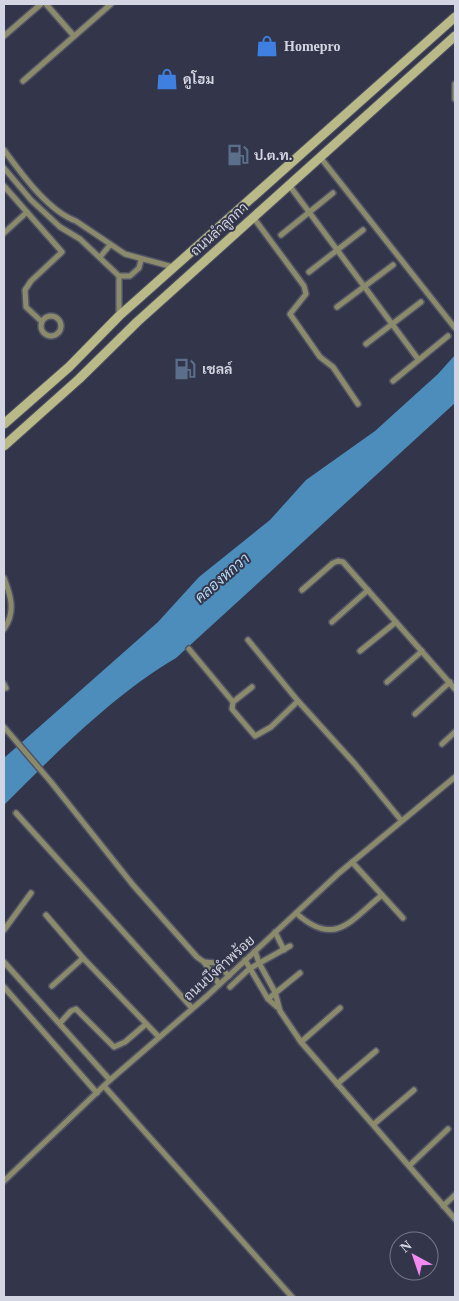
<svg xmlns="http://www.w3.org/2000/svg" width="459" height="1301" viewBox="0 0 459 1301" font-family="'Times New Roman',Sarabun,serif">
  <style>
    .water { fill: #4c8dbc }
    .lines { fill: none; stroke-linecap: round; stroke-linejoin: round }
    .street-casing { stroke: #505365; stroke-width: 8 }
    .secondary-casing { stroke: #505365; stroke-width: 11 }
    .street { stroke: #8b8b6c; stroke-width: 5 }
    .secondary { stroke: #baba88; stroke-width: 9 }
    .labels { text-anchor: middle; stroke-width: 4; stroke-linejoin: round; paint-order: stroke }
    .poi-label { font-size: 14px; font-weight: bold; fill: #d3d5e2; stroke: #33364a; text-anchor: start }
    .street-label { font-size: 14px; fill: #d3d5e2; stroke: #33364a }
    .water-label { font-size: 15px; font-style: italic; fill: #b6d7f1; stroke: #33364a }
  </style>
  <rect width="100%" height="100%" fill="#33364a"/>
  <path class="water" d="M455,355v48l-279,255c-63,37 -121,96 -172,147v-47l154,-136 41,-45 71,-57 36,-40 69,-49 63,-57z"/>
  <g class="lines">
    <g class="street-casing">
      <g id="street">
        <polyline points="46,4 74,36"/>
        <polyline points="4,36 41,4"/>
        <polyline points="23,81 111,4"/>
        <polyline points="455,84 455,99"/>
        <path d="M4,150c17,23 44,61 72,71l49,33 48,13"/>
        <polyline points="320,157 455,328"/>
        <polyline points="4,168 31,200 60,227 80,239 119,276 119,315"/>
        <polyline points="289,185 418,359"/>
        <polyline points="4,186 62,252 31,281 25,290 26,307 41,321"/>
        <polyline points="253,217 304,286 306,294 290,314 320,357 333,367 358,404"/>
        <polyline points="4,233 27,212"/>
        <polyline points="281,235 333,193"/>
        <polyline points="100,257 110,245"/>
        <polyline points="309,272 363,230"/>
        <polyline points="119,276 130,276 139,268 141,260"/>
        <polyline points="337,307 393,265"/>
        <circle cx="51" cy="326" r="10"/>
        <polyline points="366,344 421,302"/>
        <polyline points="393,381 448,336"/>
        <path d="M4,578c7,18 12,34 0,51"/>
        <polyline points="302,590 333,563 338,561 343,562 455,689"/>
        <polyline points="332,622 368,590"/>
        <polyline points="248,640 298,701"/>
        <polyline points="189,649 233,702 232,709 255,736 271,727 298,701 355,764 401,820"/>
        <polyline points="360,651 396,622"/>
        <polyline points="387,682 422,651"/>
        <polyline points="4,684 6,688"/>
        <polyline points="233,702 252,687"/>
        <polyline points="415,714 450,682"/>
        <polyline points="4,727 51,782 133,885 197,957 204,962 219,984"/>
        <polyline points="442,744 455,732"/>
        <polyline points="16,813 192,1008"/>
        <polyline points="352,862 403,918"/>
        <path d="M296,913c39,35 54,8 86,-18"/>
        <polyline points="46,915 83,958 159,1037"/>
        <polyline points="4,930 31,893"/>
        <polyline points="275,932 284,950"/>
        <polyline points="255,951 259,963 275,992 280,1011 301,1042 455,1219"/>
        <polyline points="245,960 268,999 277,1007"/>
        <polyline points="4,962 110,1080"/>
        <polyline points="204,962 216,963 229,976"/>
        <polyline points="52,986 83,958"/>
        <polyline points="4,987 97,1093"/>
        <polyline points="230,987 249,969 290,946"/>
        <polyline points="268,999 300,973"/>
        <polyline points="60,1023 71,1011 76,1009 114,1047 125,1042 146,1024"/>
        <polyline points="301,1042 340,1008"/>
        <polyline points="337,1084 376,1051"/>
        <polyline points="104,1086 292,1297"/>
        <polyline points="374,1124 414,1090"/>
        <polyline points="409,1166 448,1129"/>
        <polyline points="4,1181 110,1080 207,996 339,873 455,777"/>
        <polyline points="443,1206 455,1195"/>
      </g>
    </g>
    <g class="secondary-casing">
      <g id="secondary">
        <polyline points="4,424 69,367 119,316 455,17"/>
        <polyline points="4,446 79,379 137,322 455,36"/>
      </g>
    </g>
    <use href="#street" class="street"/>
    <use href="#secondary" class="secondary"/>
  </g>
  <defs>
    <g id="shop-bare" transform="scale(1.725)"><path d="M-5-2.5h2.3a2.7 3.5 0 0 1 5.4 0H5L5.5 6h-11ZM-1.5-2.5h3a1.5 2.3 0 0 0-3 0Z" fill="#3f7fe0" stroke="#33364a" stroke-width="2.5" paint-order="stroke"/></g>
    <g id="fuel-bare" transform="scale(1.725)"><path d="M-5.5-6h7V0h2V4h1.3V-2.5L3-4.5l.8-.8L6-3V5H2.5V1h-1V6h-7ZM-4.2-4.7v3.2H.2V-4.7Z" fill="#5c6f8a" stroke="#33364a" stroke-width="2.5" paint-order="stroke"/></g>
  </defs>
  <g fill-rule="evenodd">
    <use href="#shop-bare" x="267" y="46"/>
    <use href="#shop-bare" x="167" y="79"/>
    <use href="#fuel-bare" x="238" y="155"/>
    <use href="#fuel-bare" x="185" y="369"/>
  </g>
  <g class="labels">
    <g class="poi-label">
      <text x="284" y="51">Homepro</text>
      <text x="183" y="84">ดูโฮม</text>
      <text x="254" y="160">ป.ต.ท.</text>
      <text x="202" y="374">เชลล์</text>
    </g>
    <g class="street-label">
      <text transform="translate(219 229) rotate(-42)" y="5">ถนนลำลูกกา</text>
      <text transform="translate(219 968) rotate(-42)" y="5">ถนนบึงคำพร้อย</text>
    </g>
    <g class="water-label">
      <text transform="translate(222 578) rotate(-41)" y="5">คลองหกวา</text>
    </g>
  </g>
  <rect width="459" height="1301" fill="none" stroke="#d3d5e2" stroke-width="10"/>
  <g transform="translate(414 1256) rotate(320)"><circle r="24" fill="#33364a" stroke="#737687"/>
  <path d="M0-4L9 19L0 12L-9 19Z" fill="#f28af2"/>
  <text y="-8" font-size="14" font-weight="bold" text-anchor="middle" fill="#d3d5e2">N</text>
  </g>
</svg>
